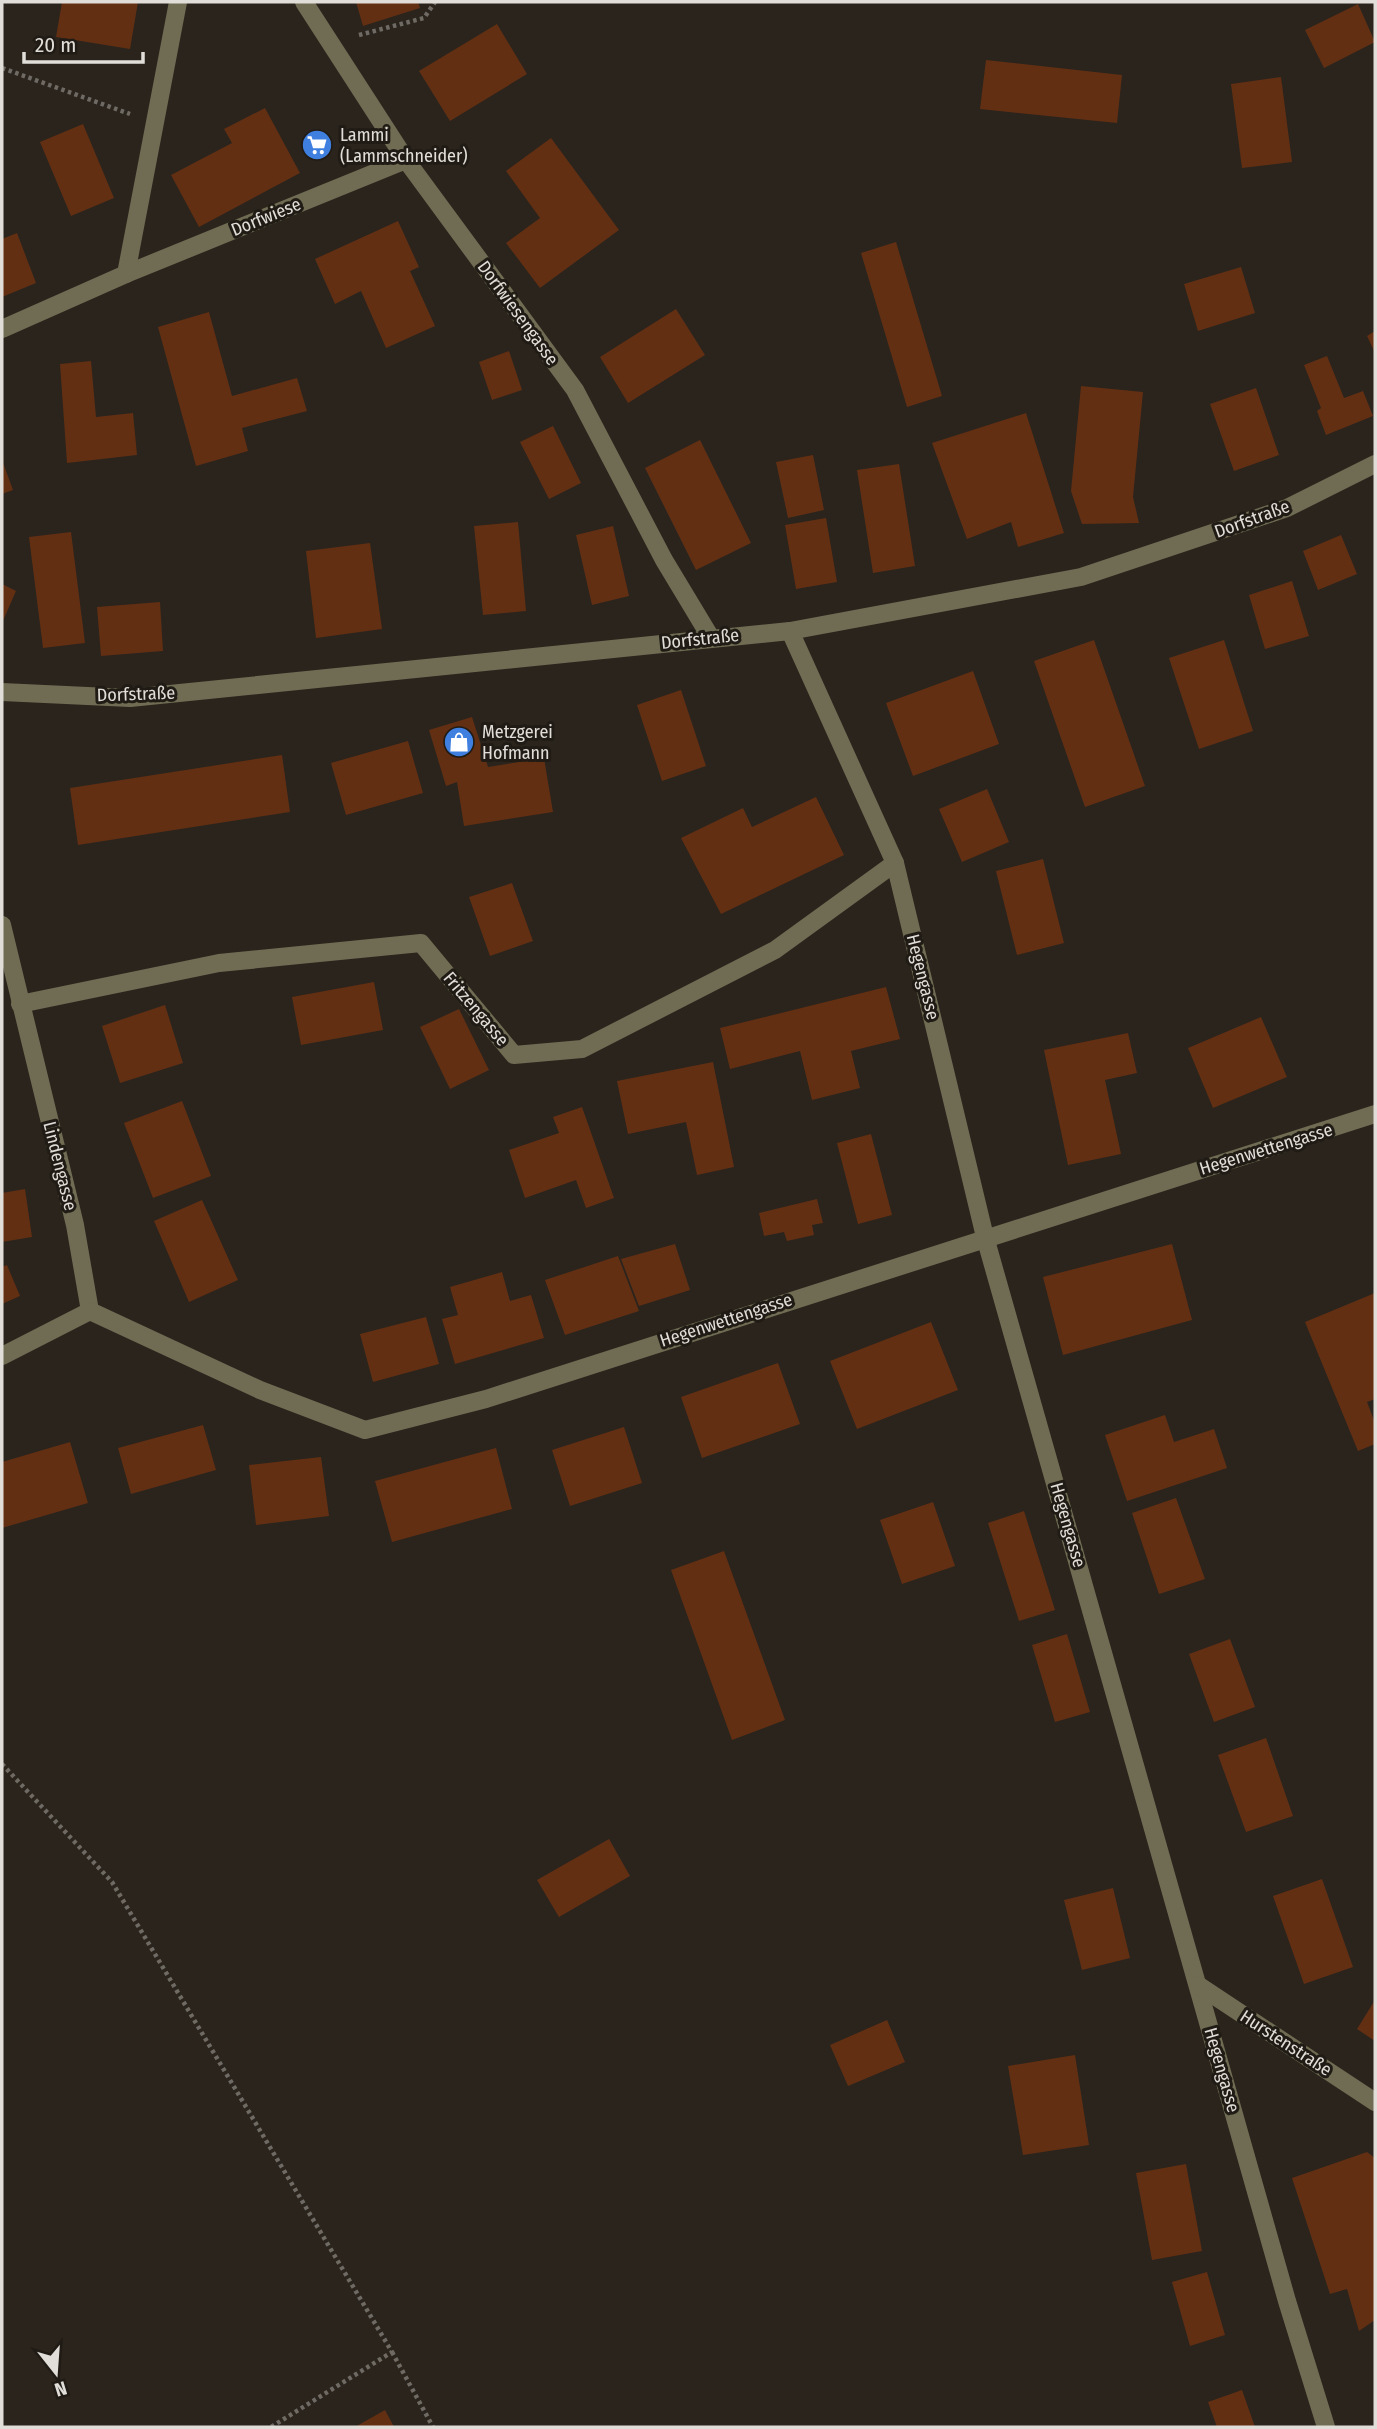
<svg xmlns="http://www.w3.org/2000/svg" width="1377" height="2429" viewBox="0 0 1377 2429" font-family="'Fira Sans Condensed',sans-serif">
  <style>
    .building { fill: #622f13 }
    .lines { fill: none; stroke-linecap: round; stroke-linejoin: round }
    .path { stroke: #6f6b64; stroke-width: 4.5; stroke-dasharray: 3.5 3.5; stroke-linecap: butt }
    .minor { stroke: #6f6c53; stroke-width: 18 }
    .labels { text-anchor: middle; stroke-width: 6; stroke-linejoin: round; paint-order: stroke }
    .poi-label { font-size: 18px; fill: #e1ded9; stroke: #201b14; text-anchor: start }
    .street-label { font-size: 18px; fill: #e1ded9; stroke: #201b14 }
  </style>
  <rect width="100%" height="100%" fill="#2a241d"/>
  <g class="building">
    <polygon points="62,2 138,2 130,49 56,37"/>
    <polygon points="356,2 418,2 420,8 363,26"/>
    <polygon points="1358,4 1375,42 1324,68 1305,30"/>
    <polygon points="497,24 527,74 450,121 419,71"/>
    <polygon points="986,60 1122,75 1117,123 980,109"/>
    <polygon points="1281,77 1292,162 1242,168 1231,84"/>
    <polygon points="265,108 300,173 199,227 171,175 232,143 224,129"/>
    <polygon points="83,124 114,198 71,216 40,142"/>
    <polygon points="551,138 619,230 540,288 506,243 540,218 506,171"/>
    <polygon points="398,221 419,267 410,271 435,326 386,348 361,291 335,304 315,259"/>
    <polygon points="17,233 36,283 2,297 2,239"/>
    <polygon points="896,242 942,396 907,407 861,253"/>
    <polygon points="1241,267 1255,313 1198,331 1184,284"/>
    <polygon points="676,309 705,355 628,403 600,357"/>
    <polygon points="209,312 232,396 297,378 307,411 242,428 248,451 196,466 158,327"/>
    <polygon points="1375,331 1375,353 1367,336"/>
    <polygon points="509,351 522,390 492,400 479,362"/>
    <polygon points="1327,356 1344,398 1363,391 1373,416 1326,435 1317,411 1321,408 1304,365"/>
    <polygon points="91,361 96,417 133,413 137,455 67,463 60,364"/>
    <polygon points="1081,386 1143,392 1133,497 1139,523 1082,524 1071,491"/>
    <polygon points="1256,388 1279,455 1234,471 1210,404"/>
    <polygon points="1026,413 1064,533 1018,547 1011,522 967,539 932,443"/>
    <polygon points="553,426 581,483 549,499 520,442"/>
    <polygon points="700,440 751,543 696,570 645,468"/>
    <polygon points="813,455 824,510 788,518 776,462"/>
    <polygon points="2,460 13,490 2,494"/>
    <polygon points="899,464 915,566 873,573 857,470"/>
    <polygon points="826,518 837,582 796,589 785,525"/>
    <polygon points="518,522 526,611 483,615 474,526"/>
    <polygon points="613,526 629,596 592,605 576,535"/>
    <polygon points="71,532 85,643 43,648 29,537"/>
    <polygon points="1341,535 1357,574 1318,590 1303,551"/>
    <polygon points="370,543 382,629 316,638 306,551"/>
    <polygon points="1292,581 1309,636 1265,649 1249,595"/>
    <polygon points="2,584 16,591 2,623"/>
    <polygon points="160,602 163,651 101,656 97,607"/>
    <polygon points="1094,640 1145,786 1085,807 1034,661"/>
    <polygon points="1224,640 1253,731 1199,749 1169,658"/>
    <polygon points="973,671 999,744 913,776 886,703"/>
    <polygon points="681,690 706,766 662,781 637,705"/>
    <polygon points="472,717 488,767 544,758 553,812 464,826 457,782 446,786 429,730"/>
    <polygon points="408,741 423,793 346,815 331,763"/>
    <polygon points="282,755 290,812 78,845 70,788"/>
    <polygon points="987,789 1009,842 962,862 939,809"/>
    <polygon points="816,797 844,855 721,914 681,838 743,808 752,827"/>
    <polygon points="1043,859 1064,943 1017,955 996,871"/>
    <polygon points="512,883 533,941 490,956 469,897"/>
    <polygon points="374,982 383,1030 301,1045 292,997"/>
    <polygon points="886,987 900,1039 851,1051 860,1088 812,1100 800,1051 730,1069 720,1028"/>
    <polygon points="165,1005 183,1063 120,1083 102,1026"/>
    <polygon points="459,1009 489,1070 450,1089 420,1027"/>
    <polygon points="1261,1017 1287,1077 1213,1108 1188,1048"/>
    <polygon points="1128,1033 1137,1073 1105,1080 1121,1154 1068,1165 1044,1050"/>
    <polygon points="713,1062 734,1167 697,1175 686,1122 628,1134 617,1081"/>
    <polygon points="182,1101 211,1176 153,1198 124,1123"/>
    <polygon points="582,1107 614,1198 586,1208 576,1180 525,1198 509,1150 559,1133 553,1117"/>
    <polygon points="871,1134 892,1215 858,1224 837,1143"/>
    <polygon points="25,1189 32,1237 2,1242 2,1193"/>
    <polygon points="817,1199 823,1223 812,1225 814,1235 787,1241 784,1232 764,1236 759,1213"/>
    <polygon points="202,1200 238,1280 189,1302 154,1221"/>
    <polygon points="675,1244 690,1290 639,1306 621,1259"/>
    <polygon points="1172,1244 1192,1320 1063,1355 1043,1277"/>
    <polygon points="618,1256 639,1311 565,1335 545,1280"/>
    <polygon points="7,1265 20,1296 2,1304 2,1267"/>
    <polygon points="502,1272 510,1301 531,1295 544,1338 455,1364 442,1319 458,1315 450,1287"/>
    <polygon points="1375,1293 1375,1399 1367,1402 1375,1423 1375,1444 1358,1451 1305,1322"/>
    <polygon points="426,1317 439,1364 373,1382 360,1334"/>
    <polygon points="931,1322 958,1390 857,1429 830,1361"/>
    <polygon points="778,1363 800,1424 702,1458 681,1397"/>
    <polygon points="1165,1415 1174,1442 1214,1429 1227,1468 1127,1501 1105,1435"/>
    <polygon points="203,1425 216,1470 131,1494 118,1448"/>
    <polygon points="624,1427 642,1483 570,1506 552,1450"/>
    <polygon points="70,1442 88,1503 2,1528 2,1462"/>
    <polygon points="496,1448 512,1509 392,1542 375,1481"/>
    <polygon points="321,1457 329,1516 256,1525 249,1465"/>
    <polygon points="1176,1498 1205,1579 1159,1594 1132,1513"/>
    <polygon points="933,1502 955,1566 902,1584 880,1520"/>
    <polygon points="1024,1511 1055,1610 1019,1621 988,1523"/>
    <polygon points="724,1551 785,1720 732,1740 671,1570"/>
    <polygon points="1067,1634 1090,1712 1055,1722 1032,1645"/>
    <polygon points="1230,1639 1255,1707 1214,1722 1189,1654"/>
    <polygon points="1266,1738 1293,1816 1246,1832 1218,1755"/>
    <polygon points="609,1839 630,1876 559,1917 537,1880"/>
    <polygon points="1322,1879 1353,1967 1304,1984 1273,1896"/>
    <polygon points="1113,1888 1130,1958 1082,1970 1064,1900"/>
    <polygon points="1375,2000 1375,2041 1357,2029"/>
    <polygon points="887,2020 905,2062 848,2086 830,2045"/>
    <polygon points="1075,2055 1089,2145 1023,2155 1008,2066"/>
    <polygon points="1367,2152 1375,2158 1375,2320 1359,2331 1347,2289 1330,2294 1292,2178"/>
    <polygon points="1186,2164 1202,2251 1152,2260 1136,2173"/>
    <polygon points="1207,2272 1225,2335 1190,2346 1172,2282"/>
    <polygon points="1242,2390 1255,2427 1217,2427 1208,2402"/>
    <polygon points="385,2410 394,2427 355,2427"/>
  </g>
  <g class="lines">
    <g class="path">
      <polyline points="359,35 424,18 435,2"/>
      <polyline points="2,68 130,114"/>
      <polyline points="2,1764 112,1882 392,2352 271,2427"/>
      <polyline points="392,2352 433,2427"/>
    </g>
    <g class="minor">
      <polyline points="304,2 406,160 575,390 664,560 711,638"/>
      <polyline points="126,274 406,160"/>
      <polyline points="2,329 126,274 178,2"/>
      <polyline points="790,631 895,863 985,1237 1287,2301 1326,2427"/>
      <polyline points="2,692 130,698 790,631 1081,577 1287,508 1375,464"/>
      <polyline points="2,925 75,1225 90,1311"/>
      <polyline points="20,1004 219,963 421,943 514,1055 582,1049 775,950 895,863"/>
      <polyline points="90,1311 260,1390 365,1430 486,1399 1375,1114"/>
      <polyline points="2,1356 90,1311"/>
      <polyline points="1198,1985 1375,2102"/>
    </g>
  </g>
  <defs>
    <g id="supermarket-disc" transform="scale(1.575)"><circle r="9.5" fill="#3f7fe0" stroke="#201b14"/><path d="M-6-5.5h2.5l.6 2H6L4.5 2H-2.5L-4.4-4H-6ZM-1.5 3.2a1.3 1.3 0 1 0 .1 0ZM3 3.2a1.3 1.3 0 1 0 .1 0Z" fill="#fff"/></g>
    <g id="shop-disc" transform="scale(1.575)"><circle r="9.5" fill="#3f7fe0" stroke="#201b14"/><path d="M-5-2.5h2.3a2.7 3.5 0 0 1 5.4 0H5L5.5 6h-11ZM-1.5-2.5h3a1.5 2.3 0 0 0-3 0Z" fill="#fff"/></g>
  </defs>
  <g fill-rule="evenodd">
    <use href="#supermarket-disc" x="317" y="145"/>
    <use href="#shop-disc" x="459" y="742"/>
  </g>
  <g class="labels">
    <g class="poi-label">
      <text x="340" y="141">Lammi<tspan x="340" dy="21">(Lammschneider)</tspan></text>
      <text x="482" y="738">Metzgerei<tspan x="482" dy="21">Hofmann</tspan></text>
    </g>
    <g class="street-label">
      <text transform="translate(266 217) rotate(-22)" y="6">Dorfwiese</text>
      <text transform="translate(518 313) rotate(54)" y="6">Dorfwiesengasse</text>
      <text transform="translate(1252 519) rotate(-20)" y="6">Dorfstraße</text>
      <text transform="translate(700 639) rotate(-6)" y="6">Dorfstraße</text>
      <text transform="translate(136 694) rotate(-2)" y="6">Dorfstraße</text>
      <text transform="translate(923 977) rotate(76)" y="6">Hegengasse</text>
      <text transform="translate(476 1009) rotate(50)" y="6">Fritzengasse</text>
      <text transform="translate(1266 1149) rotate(-17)" y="6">Hegenwettengasse</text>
      <text transform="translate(60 1166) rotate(76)" y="6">Lindengasse</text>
      <text transform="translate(726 1320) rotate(-18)" y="6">Hegenwettengasse</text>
      <text transform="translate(1068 1525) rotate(74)" y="6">Hegengasse</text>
      <text transform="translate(1286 2043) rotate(33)" y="6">Hurstenstraße</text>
      <text transform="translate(1222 2070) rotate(74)" y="6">Hegengasse</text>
    </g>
  </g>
  <rect width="1377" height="2429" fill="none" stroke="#e1ded9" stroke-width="7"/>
  <g transform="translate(56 2373) rotate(163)" stroke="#201b14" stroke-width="5" paint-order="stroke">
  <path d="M0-5L12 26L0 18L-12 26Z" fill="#e1ded9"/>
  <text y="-10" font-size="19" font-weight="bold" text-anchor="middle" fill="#e1ded9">N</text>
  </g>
  <path d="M24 52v10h119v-10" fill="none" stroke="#e1ded9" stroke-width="3.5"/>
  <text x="35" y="52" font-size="21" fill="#e1ded9" stroke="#201b14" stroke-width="5" paint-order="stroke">20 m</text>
</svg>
